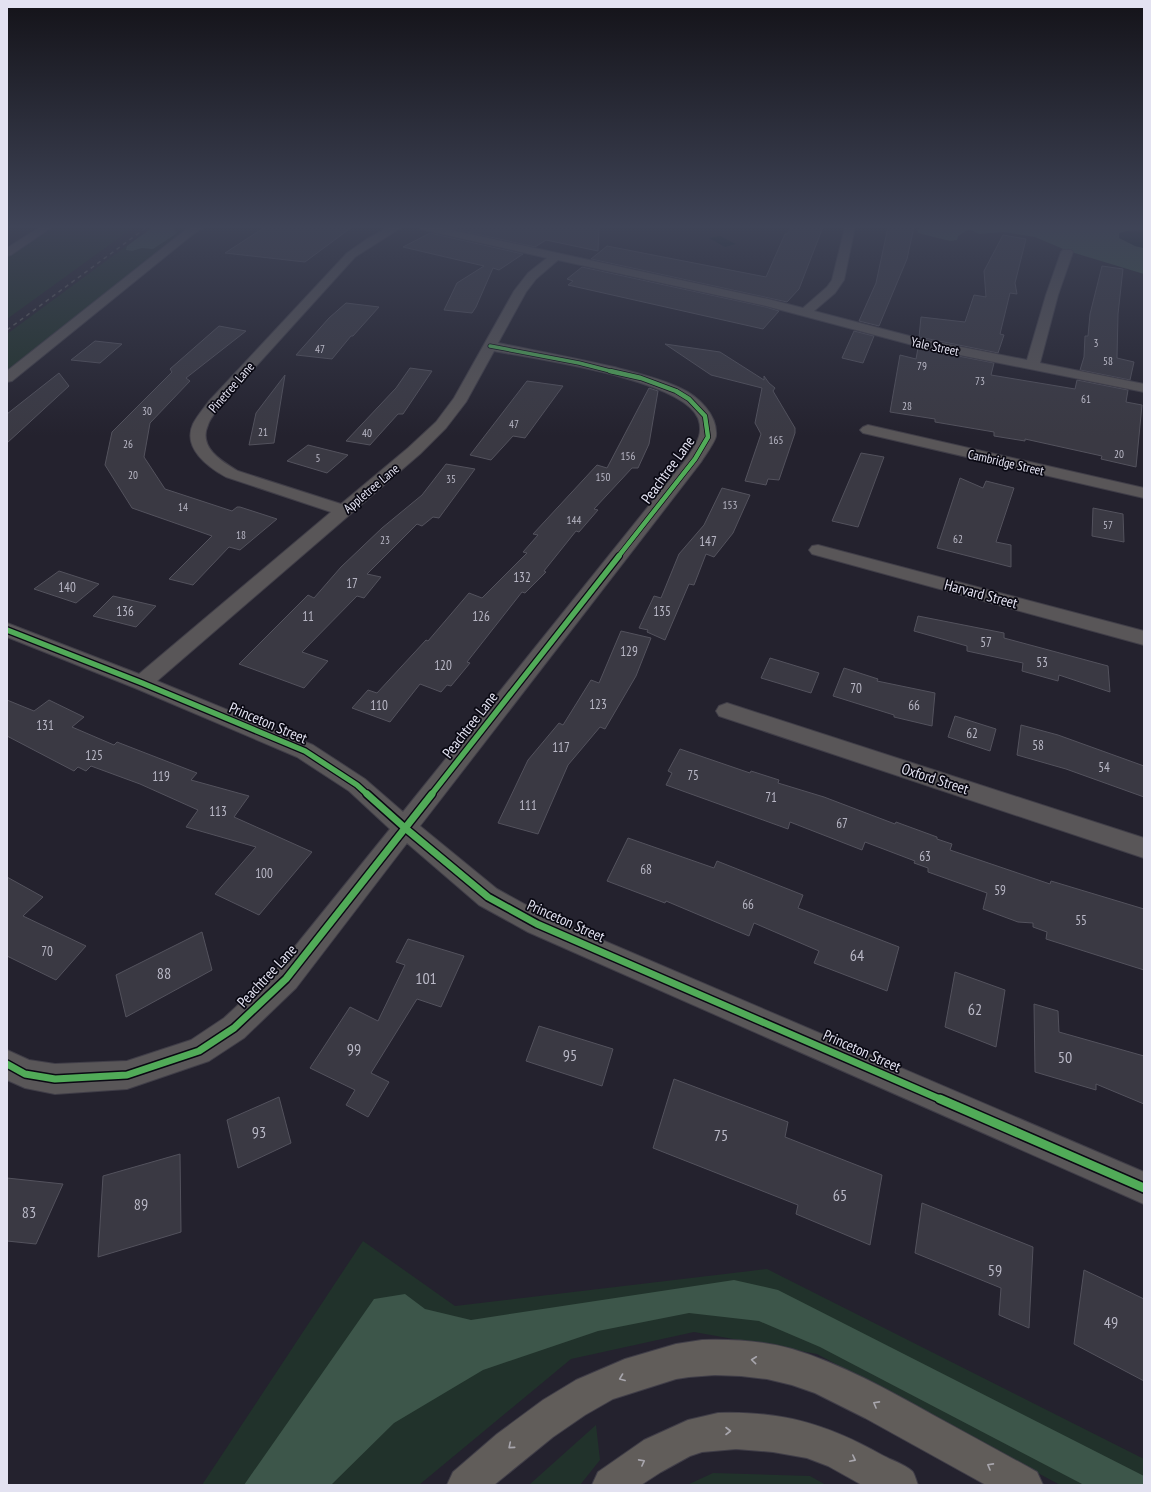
<svg xmlns="http://www.w3.org/2000/svg" width="1151" height="1492" viewBox="0 0 1151 1492" font-family="'PT Sans Narrow',sans-serif">
  <style>
    .green { fill: #21322b }
    .forest { fill: #3d564a }
    .water { fill: #04161f }
    .building { fill: #3a3943; stroke: #53525d }
    .lines { fill: none; stroke-linecap: round; stroke-linejoin: round }
    .minor-casing { stroke: #403e48; stroke-width: 2 }
    .highway-casing { stroke: #403e48; stroke-width: 2 }
    .minor { fill: #595658; fill-rule: evenodd }
    .highway { fill: #615d5a; fill-rule: evenodd }
    .rail { stroke: #5c5b5d; stroke-width: 1.5; stroke-dasharray: 4 4; stroke-linecap: butt }
    .cycleway-far4-casing { stroke: #0a0913; stroke-width: 5 }
    .cycleway-far3-casing { stroke: #0a0913; stroke-width: 6 }
    .cycleway-far2-casing { stroke: #0a0913; stroke-width: 8 }
    .cycleway-far1-casing { stroke: #0a0913; stroke-width: 10 }
    .cycleway-casing { stroke: #0a0913; stroke-width: 12 }
    .cycleway-far4 { stroke: #51ab58; stroke-width: 3.5 }
    .cycleway-far3 { stroke: #51ab58; stroke-width: 4.5 }
    .cycleway-far2 { stroke: #51ab58; stroke-width: 5.5 }
    .cycleway-far1 { stroke: #51ab58; stroke-width: 7 }
    .cycleway { stroke: #51ab58; stroke-width: 9 }
    .oneway { stroke: #a8a6ad }
    .labels { text-anchor: middle; stroke-width: 3.5; stroke-linejoin: round; paint-order: stroke }
    .far-number-label { font-size: 11px; fill: #b9b8c6 }
    .far-street-label { font-size: 13px; fill: #e3e2f1; stroke: #0a0913 }
    .number-label { font-size: 13px; fill: #b9b8c6 }
    .street-label { font-size: 15px; fill: #e3e2f1; stroke: #0a0913 }
    .near-number-label { font-size: 16px; fill: #b9b8c6 }
  </style>
  <rect width="100%" height="100%" fill="#24222e"/>
  <g class="green">
    <polygon points="48,227 134,227 7,319 7,253"/>
    <polygon points="152,227 199,227 188,233 7,378 7,334"/>
    <polygon points="363,1241 455,1306 767,1269 1144,1459 1144,1485 1060,1485 817,1354 694,1332 571,1359 419,1485 202,1485"/>
    <polygon points="596,1425 600,1460 580,1485 529,1485"/>
    <polygon points="713,1473 810,1476 826,1485 687,1485"/>
  </g>
  <g class="forest">
    <polygon points="153,227 173,227 177,233 153,249 142,248 132,251 126,250 127,246"/>
    <polygon points="933,227 1144,227 1144,230 1127,231 1135,246 1144,248 1144,274 1068,251 1035,237 1004,232 979,234 969,229 958,236 957,240 950,241 918,233 918,229"/>
    <polygon points="734,1280 778,1290 1144,1476 1144,1485 1084,1485 820,1347 759,1321 689,1313 598,1331 483,1370 394,1423 331,1485 244,1485 374,1299 405,1294 425,1309 471,1320"/>
  </g>
  <g class="water">
    <polygon points="1144,230 1144,248 1135,246 1119,238 1119,233 1127,231"/>
    <polygon points="720,236 736,244 725,247 709,238"/>
  </g>
  <g class="building">
    <polygon points="265,227 352,227 305,262 225,253"/>
    <polygon points="444,227 599,227 598,251 546,240 535,247"/>
    <polygon points="791,227 823,227 799,289 787,302 591,259 607,246 766,277 785,234 787,234"/>
    <polygon points="888,227 914,227 907,259 879,326 859,321 876,283"/>
    <polygon points="430,233 523,254 499,270 493,268 476,307 472,313 444,310 457,283 484,266 403,247"/>
    <polygon points="1003,235 1026,239 1015,283 1017,294 1010,293 1000,334 1004,335 998,353 919,337 921,317 965,322 974,295 986,297 984,271"/>
    <polygon points="1102,266 1123,269 1118,314 1117,358 1134,362 1130,380 1080,370 1084,357 1085,336 1088,336 1090,314"/>
    <polygon points="582,267 766,307 779,311 763,329 568,285 573,281 567,279"/>
    <polygon points="346,303 379,307 353,336 351,336 332,359 296,355 329,318"/>
    <polygon points="219,326 246,331 186,378 190,381 150,423 144,457 165,489 232,511 237,507 240,507 277,519 240,550 229,547 193,585 169,579 212,536 132,508 105,465 112,432 172,372 170,369"/>
    <polygon points="854,331 874,336 863,363 842,358"/>
    <polygon points="95,341 122,344 100,363 71,360"/>
    <polygon points="665,344 720,352 764,380 764,376 769,383 775,388 773,391 795,428 795,433 779,480 768,479 766,485 745,481 761,434 755,423 762,388 711,375"/>
    <polygon points="918,348 994,363 991,375 1075,389 1077,380 1128,390 1126,402 1142,405 1136,467 1101,459 1102,456 1025,439 1025,441 994,436 994,432 935,422 935,419 890,412 900,355 916,359"/>
    <polygon points="410,368 432,371 403,414 398,414 370,445 346,441 396,388"/>
    <polygon points="59,373 69,386 7,443 7,414"/>
    <polygon points="285,375 274,443 249,445 256,413"/>
    <polygon points="527,381 563,386 525,438 513,436 491,460 470,455"/>
    <polygon points="649,388 658,391 649,444 638,468 632,468 594,509 598,510 579,532 576,531 544,571 546,572 525,593 522,592 467,662 470,663 451,686 447,685 441,692 420,684 390,722 352,708 368,690 377,693 426,640 428,641 469,593 482,598 527,553 523,552 538,535 533,534 597,465 607,468"/>
    <polygon points="308,445 348,455 327,473 287,461"/>
    <polygon points="861,453 884,457 858,527 832,521"/>
    <polygon points="446,464 475,469 439,518 433,517 422,526 417,524 367,574 381,577 364,598 357,596 302,652 328,661 304,688 239,664 308,595 314,598 341,567 382,528 422,495"/>
    <polygon points="960,478 983,488 986,481 1014,488 996,542 1011,545 1011,567 937,548"/>
    <polygon points="722,488 750,495 733,533 714,557 706,554 694,585 689,584 665,640 647,632 648,630 639,628 654,596 661,598 679,554 704,525"/>
    <polygon points="1093,508 1123,514 1124,542 1092,536"/>
    <polygon points="59,571 99,584 76,603 34,589"/>
    <polygon points="113,596 156,606 136,627 93,616"/>
    <polygon points="918,616 1004,633 1004,638 1108,666 1110,692 1059,675 1058,681 1022,671 1023,663 967,651 967,646 914,631"/>
    <polygon points="621,631 651,638 636,676 605,729 600,727 568,765 538,834 498,823 528,760 559,723 563,725 591,680 599,683"/>
    <polygon points="770,658 819,673 811,693 761,678"/>
    <polygon points="844,668 878,679 877,681 935,693 932,726 894,717 894,715 833,696"/>
    <polygon points="7,700 34,711 49,700 84,717 72,727 114,745 117,742 197,773 191,780 249,796 234,817 312,852 259,915 215,894 256,847 186,827 198,810 140,784 91,766 86,771 78,767 74,771 7,736"/>
    <polygon points="955,716 996,729 990,751 948,737"/>
    <polygon points="1021,725 1058,735 1144,766 1144,797 1066,769 1017,755"/>
    <polygon points="680,749 750,773 751,771 779,780 778,783 824,797 895,824 896,822 937,837 937,839 952,844 950,850 1003,868 1050,884 1051,881 1144,909 1144,970 1046,939 1047,932 1033,927 1033,923 1018,922 983,909 987,893 928,872 928,868 914,863 915,861 865,842 862,850 790,822 788,829 666,785 672,773 668,771"/>
    <polygon points="628,838 714,868 717,861 803,895 798,908 899,947 887,991 814,963 819,951 754,923 749,936 666,901 665,903 607,881"/>
    <polygon points="7,877 43,897 23,916 86,946 56,980 7,956"/>
    <polygon points="202,932 212,970 126,1017 116,975"/>
    <polygon points="408,939 464,956 441,1007 417,999 371,1073 389,1082 368,1117 346,1105 355,1090 310,1068 350,1007 378,1021 405,965 396,962"/>
    <polygon points="955,972 1005,990 996,1047 945,1027"/>
    <polygon points="1034,1004 1058,1011 1059,1032 1144,1056 1144,1104 1096,1084 1096,1090 1035,1072"/>
    <polygon points="539,1026 613,1049 602,1086 526,1061"/>
    <polygon points="674,1079 788,1122 785,1137 882,1175 870,1245 796,1214 798,1205 653,1148"/>
    <polygon points="279,1097 291,1143 238,1168 227,1120"/>
    <polygon points="180,1154 181,1232 98,1257 103,1176"/>
    <polygon points="7,1178 63,1184 36,1244 7,1241"/>
    <polygon points="922,1203 1033,1247 1029,1328 999,1315 1001,1288 915,1253"/>
    <polygon points="1084,1270 1144,1299 1144,1381 1074,1344"/>
  </g>
  <g class="lines">
    <g class="minor-casing">
      <g id="minor">
        <polygon points="40,227 52,227 11,255 7,256 7,248"/>
        <polygon points="191,227 204,227 192,235 12,381 7,382 7,371 184,231"/>
        <path d="M389,227h13l-47,30 -135,149c-4,6 -10,12 -12,19 -10,22 13,36 30,46l103,33 67,-56 28,-26 18,-24 60,-107 14,-18 19,-15 -123,-28 -4,-1 -1,-2h19l330,72 35,9 24,-21 5,-7 13,-53h10l-11,53 -9,13 -21,18 107,28 106,21 19,-65 15,-43 2,-2h8l2,2 -15,43 -18,68 104,21v8l-224,-45 -154,-41 -208,-46 -22,19 -10,13 -28,51c39,8 77,15 116,24 22,6 45,11 66,21 18,8 38,27 36,48 -1,6 -12,21 -15,26l-281,364 77,63 49,27 598,256v32l-616,-272 -49,-27 -72,-62 -111,145 -52,50 -35,23 -82,28 -72,5 -30,-6 -18,-8v-30l22,10 26,4 72,-3 64,-21 33,-22 52,-48 114,-141 -41,-38 -52,-34 -162,-69 -128,-51v-14l132,51 192,-162 -105,-35c-18,-10 -44,-29 -33,-53 4,-8 11,-16 16,-23l138,-148 20,-14zM494,351c41,8 188,28 204,67 6,16 -2,26 -10,39l-285,355 -38,-33 -52,-34 -156,-64 263,-227 26,-26 20,-26z"/>
        <polygon points="868,425 1144,488 1144,498 863,433 860,430 863,427"/>
        <polygon points="818,545 1144,631 1144,645 812,554 809,550 812,546"/>
        <polygon points="727,703 1144,838 1144,858 719,716 716,711 719,706"/>
      </g>
    </g>
    <g class="highway-casing">
      <g id="highway">
        <path d="M702,1340c30,-1 61,1 90,9 50,15 96,41 141,66 35,19 70,38 104,57l6,13h-57l-121,-67 -50,-25 -23,-8 -25,-6 -26,-3 -26,-1 -26,2 -13,2 -63,20 -28,16 -32,22 -59,48h-47l6,-13 44,-38 46,-34 33,-20 49,-21 51,-15z"/>
        <path d="M718,1413c64,-2 109,11 164,42 9,5 22,9 30,16 3,3 4,10 6,14h-56l-34,-19 -21,-8 -34,-6 -37,-3 -34,3 -12,4 -29,16 -20,13h-49l6,-13 46,-32 44,-20z"/>
      </g>
    </g>
    <use href="#minor" class="minor"/>
    <use href="#highway" class="highway"/>
    <polyline class="rail" points="7,330 147,227"/>
    <g class="cycleway-far4-casing">
      <polyline id="cycleway-far4" points="490,346 579,363 614,372"/>
    </g>
    <g class="cycleway-far3-casing">
      <polyline id="cycleway-far3" points="610,371 641,378 676,391 689,399 705,416 708,437 695,459 618,557"/>
    </g>
    <g class="cycleway-far2-casing">
      <g id="cycleway-far2">
        <polyline points="7,630 142,683 305,751 357,785 368,795"/>
        <polyline points="431,795 619,556"/>
      </g>
    </g>
    <g class="cycleway-far1-casing">
      <g id="cycleway-far1">
        <polyline points="367,794 405,828 488,897 537,924 942,1100"/>
        <polyline points="7,1064 25,1074 55,1079 127,1075 199,1051 234,1028 286,979 432,794"/>
      </g>
    </g>
    <g class="cycleway-casing">
      <polyline id="cycleway" points="940,1099 1144,1188"/>
    </g>
    <use href="#cycleway-far4" class="cycleway-far4"/>
    <use href="#cycleway-far3" class="cycleway-far3"/>
    <use href="#cycleway-far2" class="cycleway-far2"/>
    <use href="#cycleway-far1" class="cycleway-far1"/>
    <use href="#cycleway" class="cycleway"/>
  </g>
  <defs><path id="oneway-chevron" d="M-2-3.5L2.5 0L-2 3.5" fill="none" stroke-width="1.6" stroke-linecap="round" stroke-linejoin="round"/></defs>
  <g class="oneway">
    <use href="#oneway-chevron" transform="translate(754 1360) rotate(-174)"/>
    <use href="#oneway-chevron" transform="translate(622 1378) rotate(159)"/>
    <use href="#oneway-chevron" transform="translate(876 1404) rotate(-151)"/>
    <use href="#oneway-chevron" transform="translate(728 1431)"/>
    <use href="#oneway-chevron" transform="translate(511 1446) rotate(140)"/>
    <use href="#oneway-chevron" transform="translate(853 1459) rotate(27)"/>
    <use href="#oneway-chevron" transform="translate(642 1462) rotate(-28)"/>
    <use href="#oneway-chevron" transform="translate(990 1466) rotate(-151)"/>
  </g>
  <linearGradient id="sky" x2="0" y2="1"><stop stop-color="#141319"/><stop offset="0.52" stop-color="#3f4457"/><stop offset="1" stop-color="#3f4457" stop-opacity="0"/></linearGradient>
  <rect width="1151" height="436" fill="url(#sky)"/>
  <g class="labels">
    <g class="far-number-label">
      <text x="1096" y="347">3</text>
      <text x="320" y="353">47</text>
      <text x="1108" y="365">58</text>
      <text x="922" y="370">79</text>
      <text x="980" y="385">73</text>
      <text x="1086" y="403">61</text>
      <text x="907" y="410">28</text>
      <text x="147" y="415">30</text>
      <text x="514" y="428">47</text>
      <text x="263" y="436">21</text>
      <text x="367" y="437">40</text>
      <text x="776" y="444">165</text>
      <text x="128" y="448">26</text>
      <text x="1119" y="458">20</text>
      <text x="628" y="460">156</text>
      <text x="318" y="462">5</text>
      <text x="133" y="479">20</text>
      <text x="603" y="481">150</text>
      <text x="451" y="483">35</text>
      <text x="730" y="509">153</text>
      <text x="183" y="511">14</text>
      <text x="574" y="524">144</text>
      <text x="1108" y="529">57</text>
      <text x="241" y="539">18</text>
      <text x="958" y="543">62</text>
      <text x="385" y="544">23</text>
    </g>
    <g class="far-street-label">
      <text transform="translate(935 346) rotate(12)" y="5">Yale Street</text>
      <text transform="translate(231 387) rotate(-49)" y="5">Pinetree Lane</text>
      <text transform="translate(1006 462) rotate(13)" y="5">Cambridge Street</text>
      <text transform="translate(371 488) rotate(-40)" y="5">Appletree Lane</text>
    </g>
    <g class="number-label">
      <text x="708" y="546">147</text>
      <text x="522" y="582">132</text>
      <text x="352" y="588">17</text>
      <text x="67" y="592">140</text>
      <text x="125" y="616">136</text>
      <text x="662" y="616">135</text>
      <text x="308" y="621">11</text>
      <text x="481" y="621">126</text>
      <text x="986" y="647">57</text>
      <text x="629" y="656">129</text>
      <text x="1042" y="667">53</text>
      <text x="443" y="670">120</text>
      <text x="856" y="693">70</text>
      <text x="598" y="709">123</text>
      <text x="379" y="710">110</text>
      <text x="914" y="710">66</text>
      <text x="45" y="730">131</text>
      <text x="972" y="738">62</text>
      <text x="1038" y="750">58</text>
      <text x="561" y="752">117</text>
      <text x="94" y="760">125</text>
      <text x="1104" y="772">54</text>
      <text x="693" y="780">75</text>
      <text x="161" y="781">119</text>
      <text x="771" y="802">71</text>
      <text x="528" y="810">111</text>
      <text x="218" y="816">113</text>
      <text x="842" y="828">67</text>
      <text x="925" y="861">63</text>
      <text x="646" y="874">68</text>
      <text x="264" y="878">100</text>
      <text x="1000" y="895">59</text>
      <text x="748" y="909">66</text>
      <text x="1081" y="925">55</text>
      <text x="47" y="956">70</text>
    </g>
    <g class="street-label">
      <text transform="translate(668 470) rotate(-54)" y="5">Peachtree Lane</text>
      <text transform="translate(981 594) rotate(15)" y="5">Harvard Street</text>
      <text transform="translate(268 723) rotate(23)" y="5">Princeton Street</text>
      <text transform="translate(470 725) rotate(-52)" y="5">Peachtree Lane</text>
      <text transform="translate(935 779) rotate(18)" y="5">Oxford Street</text>
      <text transform="translate(566 921) rotate(24)" y="5">Princeton Street</text>
      <text transform="translate(267 976) rotate(-47)" y="5">Peachtree Lane</text>
      <text transform="translate(862 1051) rotate(24)" y="5">Princeton Street</text>
    </g>
    <g class="near-number-label">
      <text x="857" y="961">64</text>
      <text x="164" y="979">88</text>
      <text x="426" y="984">101</text>
      <text x="975" y="1015">62</text>
      <text x="354" y="1055">99</text>
      <text x="570" y="1061">95</text>
      <text x="1065" y="1063">50</text>
      <text x="259" y="1138">93</text>
      <text x="721" y="1141">75</text>
      <text x="840" y="1201">65</text>
      <text x="141" y="1210">89</text>
      <text x="29" y="1218">83</text>
      <text x="995" y="1276">59</text>
      <text x="1111" y="1328">49</text>
    </g>
  </g>
  <rect width="1151" height="1492" fill="none" stroke="#e3e2f1" stroke-width="16"/>
</svg>
